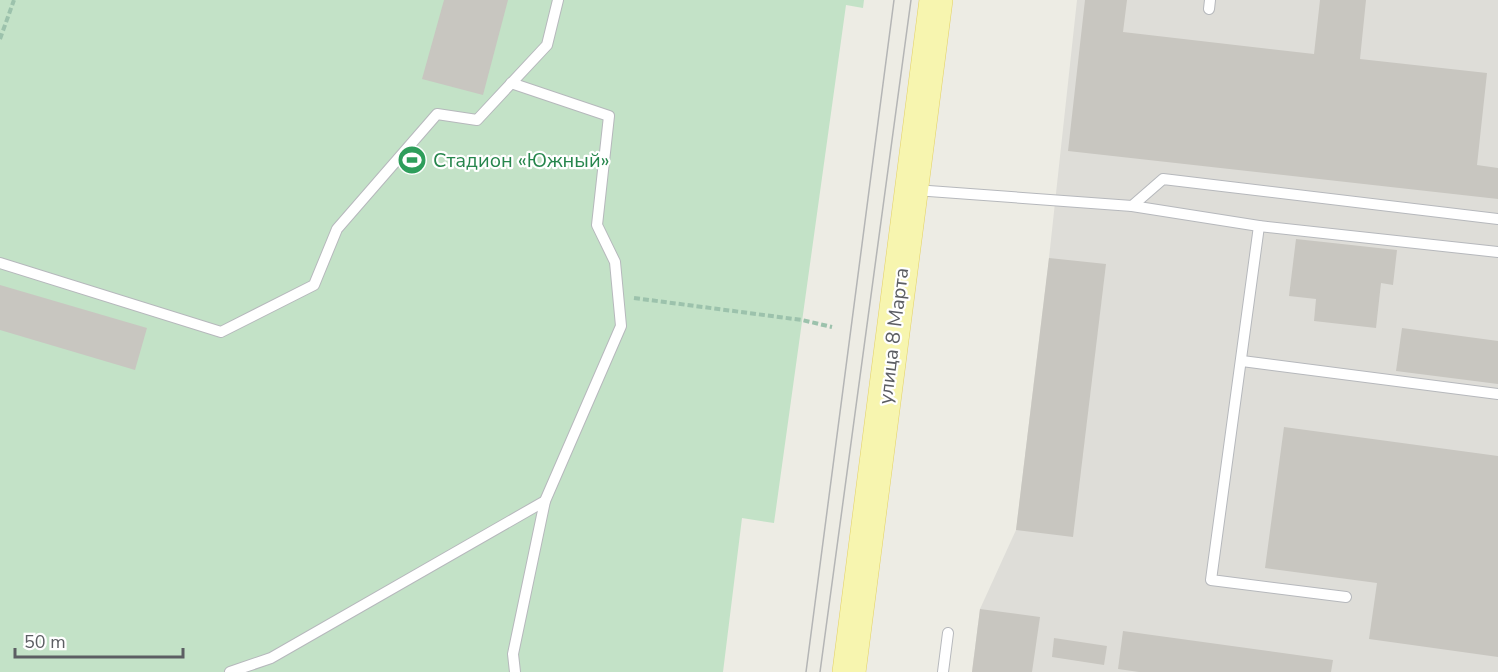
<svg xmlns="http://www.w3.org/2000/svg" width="1498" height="672" viewBox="0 0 1498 672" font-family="'Nunito Sans',sans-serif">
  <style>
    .industrial { fill: #deddd8 }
    .green { fill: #c3e2c7 }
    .building { fill: #c8c6c0 }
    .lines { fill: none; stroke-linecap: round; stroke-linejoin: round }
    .service-casing { stroke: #b6b8bc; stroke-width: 12 }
    .primary-casing { stroke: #e3d167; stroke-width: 34 }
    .path { stroke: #9cc2ac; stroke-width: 4; stroke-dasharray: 6 3; stroke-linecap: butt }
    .service { stroke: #fff; stroke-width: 10 }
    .primary { stroke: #f7f5af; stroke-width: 33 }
    .tram { stroke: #b4b5b5; stroke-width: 1.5 }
    .labels { text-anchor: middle; stroke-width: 4.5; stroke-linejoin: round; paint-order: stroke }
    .leisure-label { font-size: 20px; fill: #27864d; stroke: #fff; text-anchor: start }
    .street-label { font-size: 20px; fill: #5c5e63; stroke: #fff }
  </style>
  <rect width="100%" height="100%" fill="#edece4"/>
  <polygon class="industrial" points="1077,0 1498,0 1498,672 972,672 980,609 1016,530 1049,258"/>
  <polygon class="green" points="0,0 864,0 863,8 846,5 774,523 742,518 723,672 0,672"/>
  <g class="building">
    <polygon points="444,0 508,0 483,95 422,79"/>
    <polygon points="1085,0 1127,0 1123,32 1314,54 1320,0 1366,0 1360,59 1487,73 1477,165 1498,168 1498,199 1068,151"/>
    <polygon points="1296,239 1397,250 1393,285 1381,283 1376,328 1314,321 1316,299 1289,296"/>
    <polygon points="1049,258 1106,264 1073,537 1016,530"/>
    <polygon points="0,285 147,328 135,370 0,330"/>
    <polygon points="1402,328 1498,341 1498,384 1396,371"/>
    <polygon points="1284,427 1498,456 1498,657 1369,639 1377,583 1265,568"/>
    <polygon points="980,609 1040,617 1032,672 972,672"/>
    <polygon points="1123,631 1333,660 1331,672 1139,672 1118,669"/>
    <polygon points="1054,638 1107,646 1104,665 1052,657"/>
  </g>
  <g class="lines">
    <g class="service-casing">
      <g id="service">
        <polyline points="1209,9 1210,0"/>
        <polyline points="915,190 1132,206 1259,226 1498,252"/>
        <polyline points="1132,206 1163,179 1498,219"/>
        <polyline points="1259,226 1211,580 1346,597"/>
        <polyline points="0,263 221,332 314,285 337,229 437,114 477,120 547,45 558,0"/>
        <polyline points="1242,361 1498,394"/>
        <polyline points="230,672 271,658 545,501 621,326 615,262 597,225 609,116 511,83"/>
        <polyline points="515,672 513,654 545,501"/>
        <polyline points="943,672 948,633"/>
      </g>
    </g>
    <g class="primary-casing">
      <polyline id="primary" points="849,672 936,0"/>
    </g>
    <g class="path">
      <polyline points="0,39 14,0"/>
      <polyline points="634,298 802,320 832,327"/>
    </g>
    <use href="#service" class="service"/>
    <use href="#primary" class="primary"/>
    <g class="tram">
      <polyline points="806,672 894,0"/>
      <polyline points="820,672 911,0"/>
    </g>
  </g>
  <defs>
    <g id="stadium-disc" transform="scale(1.5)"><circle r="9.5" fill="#2e9e5b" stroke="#fff"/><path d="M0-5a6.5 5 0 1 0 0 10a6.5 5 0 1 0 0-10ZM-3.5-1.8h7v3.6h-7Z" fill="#fff"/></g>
  </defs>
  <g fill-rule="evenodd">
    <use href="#stadium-disc" x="412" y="160"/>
  </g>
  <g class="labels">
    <g class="leisure-label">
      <text x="433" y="167">Стадион «Южный»</text>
    </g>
    <g class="street-label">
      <text transform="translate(893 336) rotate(-83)" y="7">улица 8 Марта</text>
    </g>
  </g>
  <path d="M15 648v9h168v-9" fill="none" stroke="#5c5e63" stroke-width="3"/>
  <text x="24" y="648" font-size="18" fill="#5c5e63" stroke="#ffffff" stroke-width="4.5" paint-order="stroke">50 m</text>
</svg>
